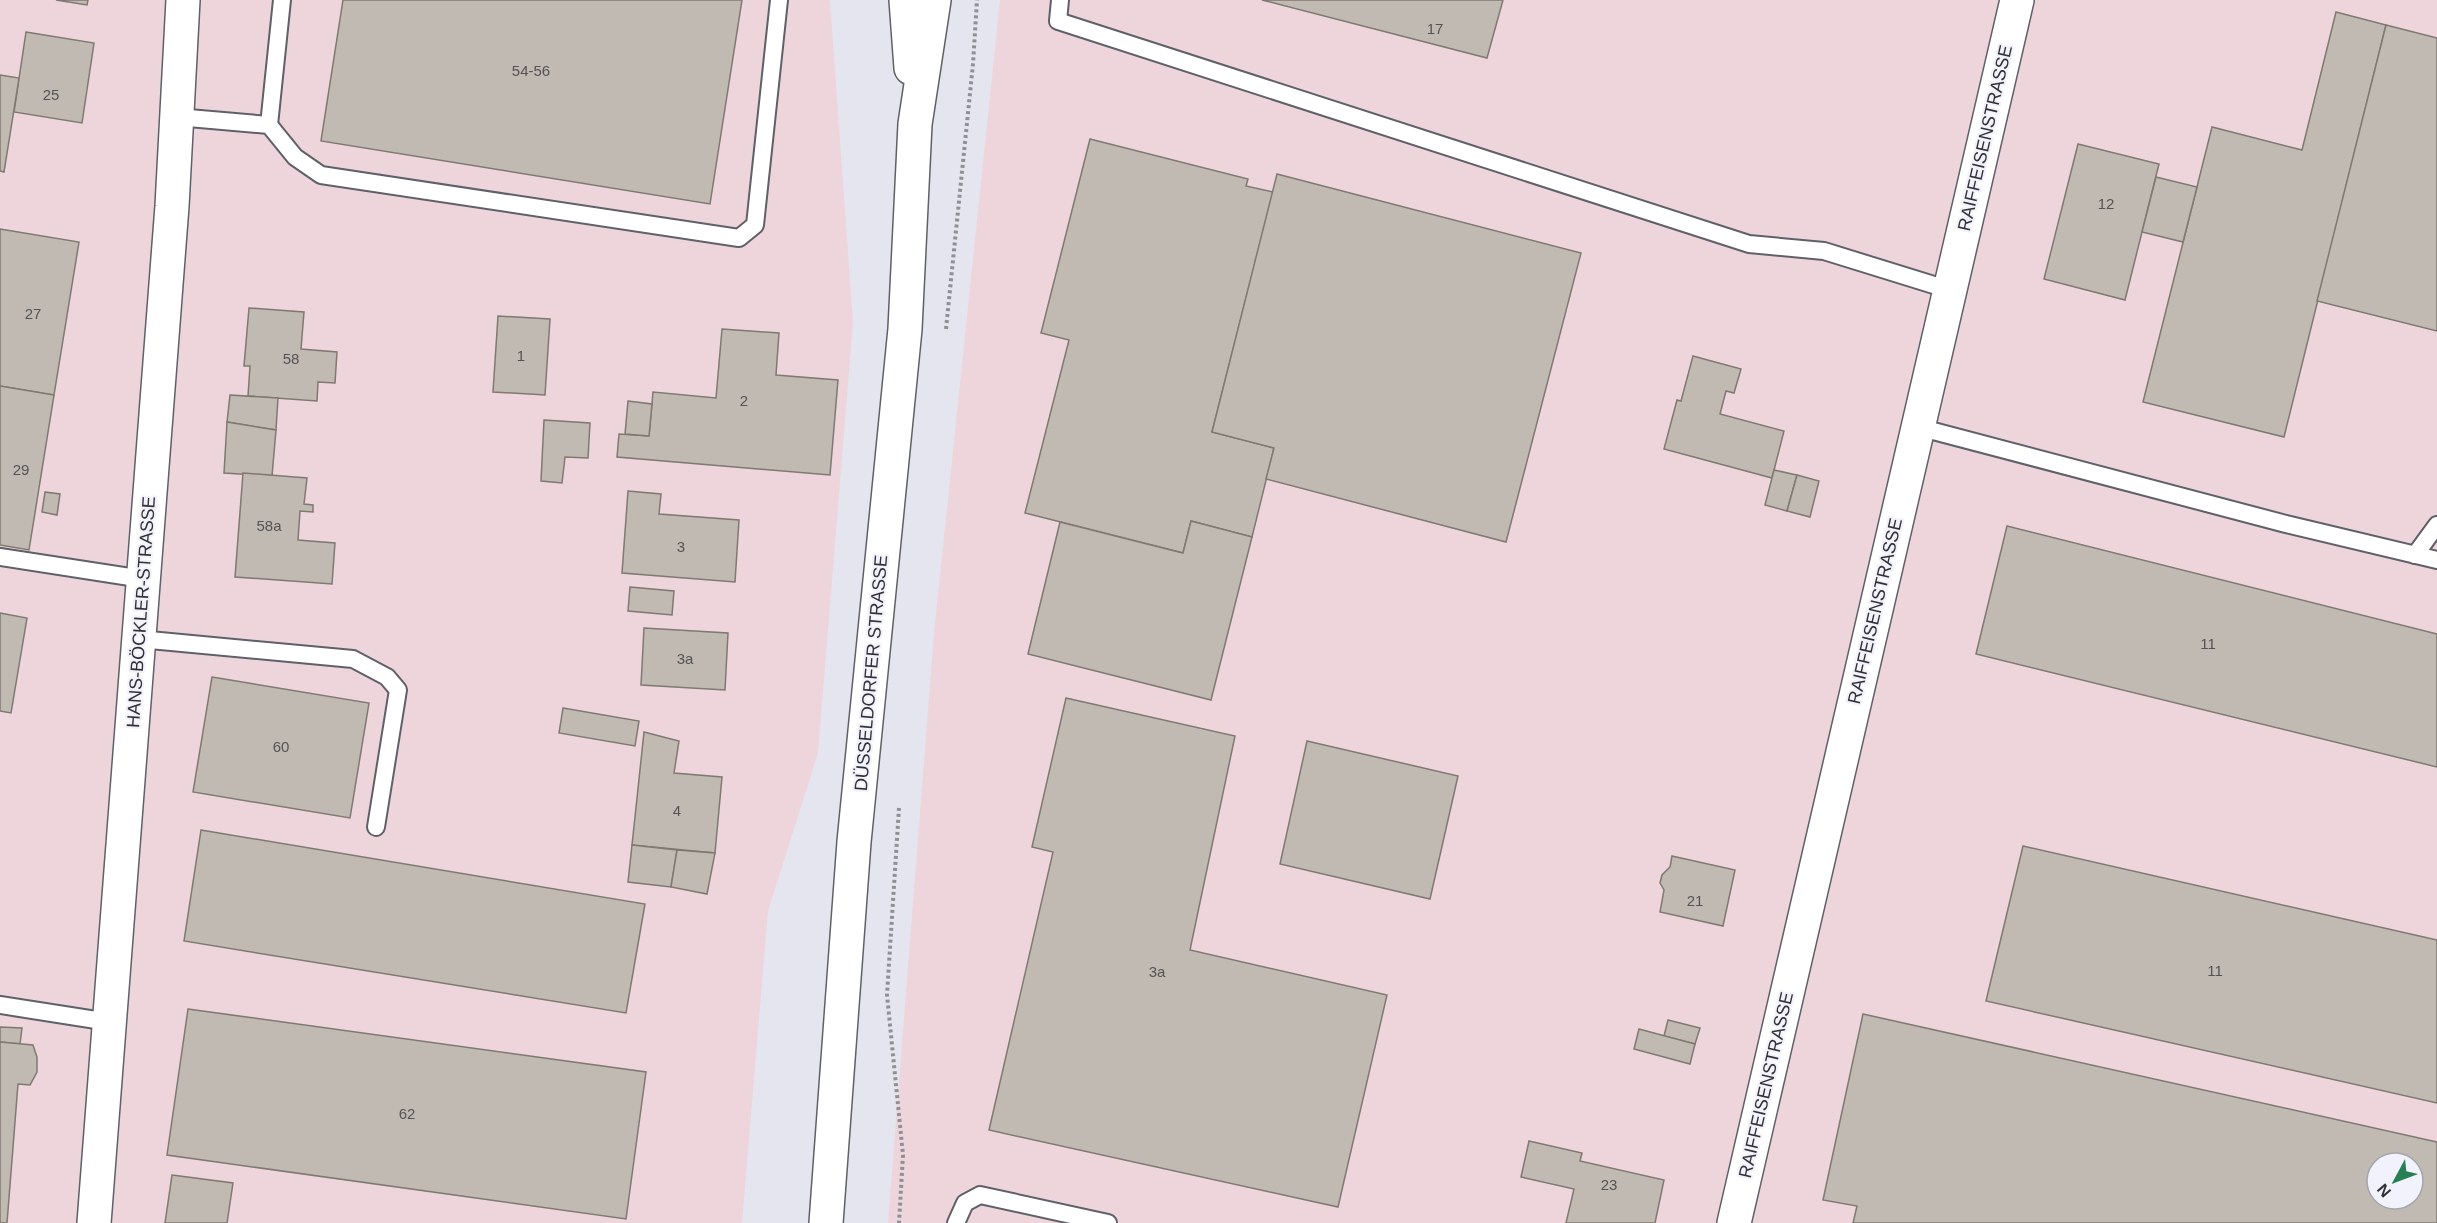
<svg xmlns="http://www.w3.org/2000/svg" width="2437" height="1223" viewBox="0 0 2437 1223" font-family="Arial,sans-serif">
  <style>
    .industrial { fill: #eed5dc; fill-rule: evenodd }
    .building { fill: #c0bab2; stroke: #7f7972; stroke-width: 1.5; fill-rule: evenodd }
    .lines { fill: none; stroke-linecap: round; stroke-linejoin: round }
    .service-casing { stroke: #5f6068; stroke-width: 20 }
    .minor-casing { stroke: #5f6068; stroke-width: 36 }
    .primary-casing { stroke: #5f6068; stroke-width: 36 }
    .path { stroke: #8f8f96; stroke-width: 4; stroke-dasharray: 3 3; stroke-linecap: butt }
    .service { stroke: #fff; stroke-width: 16 }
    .minor { stroke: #fff; stroke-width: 33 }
    .primary { stroke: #fff; stroke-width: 33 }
    .labels { text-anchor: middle; stroke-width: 4.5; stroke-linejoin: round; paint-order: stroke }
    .number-label { font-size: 15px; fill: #555354 }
    .street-label { font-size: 18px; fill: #313135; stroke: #f2f2fc }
  </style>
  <rect width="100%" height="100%" fill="#e5e5ef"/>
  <g class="industrial">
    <polygon points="0,0 830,0 853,323 818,753 768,911 742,1223 0,1223"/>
    <path d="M1000,0h1437v1223h-1549l46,-590zM2377,1163h36v36h-36z"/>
  </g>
  <g class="building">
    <polygon points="56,0 88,0 87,5"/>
    <polygon points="343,0 742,0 710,204 321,141"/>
    <polygon points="1262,0 1503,0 1487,58"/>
    <polygon points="2336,12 2386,25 2284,437 2143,402 2212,127 2302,150"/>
    <polygon points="2386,25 2437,38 2437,331 2317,301"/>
    <polygon points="26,32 94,43 82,123 14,112"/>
    <polygon points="0,75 19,78 4,172 0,171"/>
    <polygon points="1090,139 1248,179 1246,186 1273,192 1212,432 1274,448 1252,537 1191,521 1183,553 1025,513 1069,340 1041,333"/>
    <polygon points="2078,144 2159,164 2125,300 2044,279"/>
    <polygon points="1277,174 1581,253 1506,542 1266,479 1274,448 1212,432"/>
    <polygon points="2156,177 2197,187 2183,242 2142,232"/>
    <polygon points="0,229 79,242 54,395 0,386"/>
    <polygon points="249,308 304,312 301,349 337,352 335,383 318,382 317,401 248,396 250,366 244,366"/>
    <polygon points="498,316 550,319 545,395 493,392"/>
    <polygon points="722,329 779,333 776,375 838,380 830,475 617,457 619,434 649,436 653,392 716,398"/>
    <polygon points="1693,356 1741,369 1734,393 1726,391 1720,414 1784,431 1772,478 1664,449 1677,400 1681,401"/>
    <polygon points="0,386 54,395 29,550 0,545"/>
    <polygon points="230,395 278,398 276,430 227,422"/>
    <polygon points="628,401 652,404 649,436 625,434"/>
    <polygon points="544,420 590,423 588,458 565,457 562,483 541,481"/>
    <polygon points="227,422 276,430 272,476 224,473"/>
    <polygon points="1774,470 1797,475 1787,511 1765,505"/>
    <polygon points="243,473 307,478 304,504 313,505 313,512 300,511 298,540 335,543 332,584 235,577"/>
    <polygon points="1797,475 1819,481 1810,517 1787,511"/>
    <polygon points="628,491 661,494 659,514 739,520 735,582 622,573"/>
    <polygon points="45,492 60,494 57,515 42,512"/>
    <polygon points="1191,521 1252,537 1211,700 1028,654 1060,522 1183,553"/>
    <polygon points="2007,526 2437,634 2437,767 1976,654"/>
    <polygon points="630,587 674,591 672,615 628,611"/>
    <polygon points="0,613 27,618 11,713 0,711"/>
    <polygon points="644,628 728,633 725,690 641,685"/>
    <polygon points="212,677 369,703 350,818 193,792"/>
    <polygon points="1066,698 1235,736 1190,950 1387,995 1338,1207 989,1130 1053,852 1032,847"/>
    <polygon points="563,708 639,721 635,746 559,733"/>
    <polygon points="644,732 679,741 674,773 722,777 715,853 632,845"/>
    <polygon points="1307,741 1458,776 1430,899 1280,864"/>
    <polygon points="201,830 645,904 626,1013 184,941"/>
    <polygon points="632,845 677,850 671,887 628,882"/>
    <polygon points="2023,846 2437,940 2437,1103 1986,1001"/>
    <polygon points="677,850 715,853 707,894 671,887"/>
    <polygon points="1672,856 1735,870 1723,926 1660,912 1664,890 1660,883 1662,875 1670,867"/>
    <polygon points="188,1009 646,1072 626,1219 167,1155"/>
    <path d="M1863,1014l574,128v81h-584l4,-17 -34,-6zM2377,1163h36v36h-36z"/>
    <polygon points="1668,1020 1700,1028 1695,1044 1664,1036"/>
    <polygon points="0,1027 22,1028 20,1044 0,1042"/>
    <polygon points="1639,1029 1695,1044 1690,1064 1634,1049"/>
    <polygon points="0,1042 33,1045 37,1057 37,1072 30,1085 18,1084 7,1223 0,1223"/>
    <polygon points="1529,1141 1582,1153 1580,1161 1664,1180 1655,1223 1566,1223 1574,1189 1521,1177"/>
    <polygon points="172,1175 233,1183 227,1223 165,1223"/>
  </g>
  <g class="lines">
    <g class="service-casing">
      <g id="service">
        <polyline points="1060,0 1058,21 1749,244 1824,251 1950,290"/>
        <polyline points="177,117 269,125 295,157 321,175 739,238 755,225 779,0"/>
        <polyline points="269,125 282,0"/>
        <polyline points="1918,427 2286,524 2437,560"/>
        <polyline points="2415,555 2437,525"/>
        <polyline points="0,557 143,579"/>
        <polyline points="139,639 353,659 387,677 398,690 376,827"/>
        <polyline points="0,1005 109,1022"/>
        <polyline points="956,1223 965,1203 980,1195 1108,1223"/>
      </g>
    </g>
    <g class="minor-casing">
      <g id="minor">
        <polyline points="94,1223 172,206 183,0"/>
        <polyline points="1734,1223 2017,0"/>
      </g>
    </g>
    <g class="primary-casing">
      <g id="primary">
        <polyline points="906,0 911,68"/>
        <polyline points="826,1223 854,842 905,329 915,124 934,0"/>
      </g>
    </g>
    <g class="path">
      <polyline points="946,329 973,64 977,0"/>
      <polyline points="899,808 887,995 903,1155 899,1223"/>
    </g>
    <use href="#service" class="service"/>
    <use href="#minor" class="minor"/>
    <use href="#primary" class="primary"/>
  </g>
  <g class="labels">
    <g class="number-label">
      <text x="1435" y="34">17</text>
      <text x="531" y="76">54-56</text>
      <text x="51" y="100">25</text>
      <text x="2106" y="209">12</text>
      <text x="33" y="319">27</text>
      <text x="521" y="361">1</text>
      <text x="291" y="364">58</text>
      <text x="744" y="406">2</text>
      <text x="21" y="475">29</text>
      <text x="269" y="531">58a</text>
      <text x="681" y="552">3</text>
      <text x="2208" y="649">11</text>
      <text x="685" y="664">3a</text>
      <text x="281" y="752">60</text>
      <text x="677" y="816">4</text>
      <text x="1695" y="906">21</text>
      <text x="2215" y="976">11</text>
      <text x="1157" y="977">3a</text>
      <text x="407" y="1119">62</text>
      <text x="1609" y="1190">23</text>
    </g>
    <g class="street-label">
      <text transform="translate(1985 138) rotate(-77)" y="6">RAIFFEISENSTRASSE</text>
      <text transform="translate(1875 611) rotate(-77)" y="6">RAIFFEISENSTRASSE</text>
      <text transform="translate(141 612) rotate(-86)" y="6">HANS-BÖCKLER-STRASSE</text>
      <text transform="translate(871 673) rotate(-85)" y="6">DÜSSELDORFER STRASSE</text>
      <text transform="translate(1766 1085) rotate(-77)" y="6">RAIFFEISENSTRASSE</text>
    </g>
  </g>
  <g transform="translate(2395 1181) rotate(229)"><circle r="28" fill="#f2f2fc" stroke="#a5a5ac" stroke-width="1.5"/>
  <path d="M0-4.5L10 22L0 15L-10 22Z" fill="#278055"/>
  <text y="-9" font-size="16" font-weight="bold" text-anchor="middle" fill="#313135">N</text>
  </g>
</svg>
